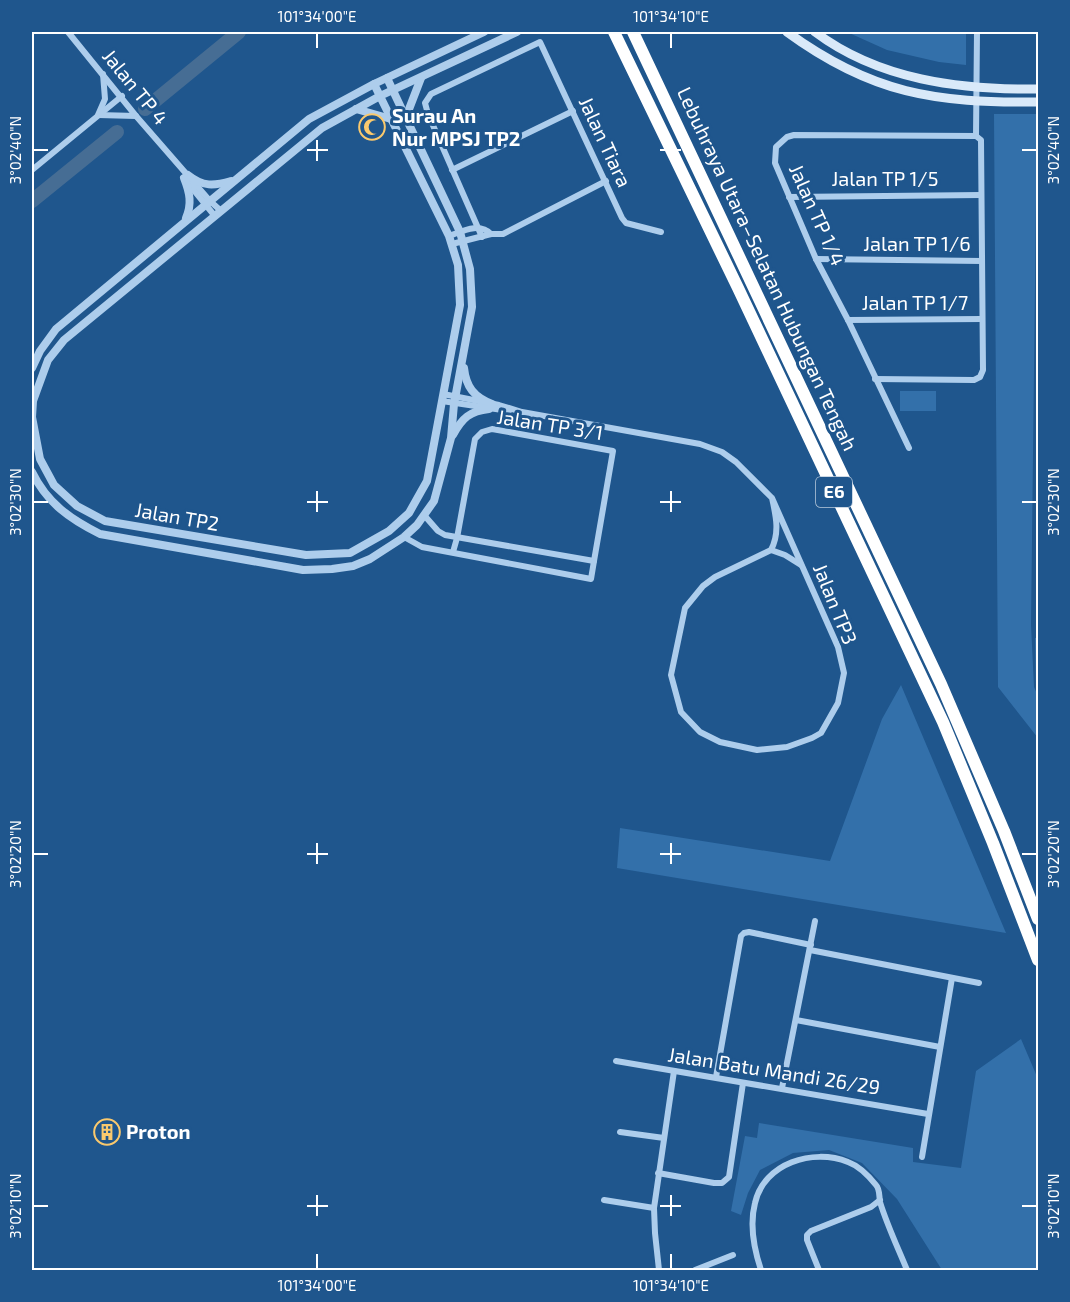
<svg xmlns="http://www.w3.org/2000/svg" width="1070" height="1302" viewBox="0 0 1070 1302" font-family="'Exo 2',sans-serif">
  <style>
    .green { fill: #3370aa }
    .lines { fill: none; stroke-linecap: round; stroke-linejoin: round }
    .river { stroke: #466d94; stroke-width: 14 }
    .minor { stroke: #adcdec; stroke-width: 6 }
    .tertiary { stroke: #adcdec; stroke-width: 8 }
    .secondary { stroke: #d9e9f9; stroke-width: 9 }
    .motorway { stroke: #fff; stroke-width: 12 }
    .ticks { fill: none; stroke: #fff; stroke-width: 2 }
    .labels { text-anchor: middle; stroke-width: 6; stroke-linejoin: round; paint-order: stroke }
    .shield { fill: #1f568d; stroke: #bcccdd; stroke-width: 1.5 }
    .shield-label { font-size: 18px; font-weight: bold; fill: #fff }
    .street-label { font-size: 20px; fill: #fff; stroke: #1f568d }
    .poi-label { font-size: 20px; font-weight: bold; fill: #fff; stroke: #1f568d; text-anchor: start }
    .neatline { fill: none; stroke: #fff; stroke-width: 2 }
    .ticks-label { font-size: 15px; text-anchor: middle; fill: #fff }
  </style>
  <rect width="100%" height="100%" fill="#1f568d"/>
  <g class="green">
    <polygon points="847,32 966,32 966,65 939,62 887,50"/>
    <polygon points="994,114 1037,114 1031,625 1034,687 1038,696 1038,738 998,687"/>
    <rect x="900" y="391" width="36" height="20"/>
    <polygon points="1035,638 1038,638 1038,690 1036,686"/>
    <polygon points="901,685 1006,933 617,868 620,828 830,861 882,719"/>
    <polygon points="1021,1039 1038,1079 1038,1270 942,1270 897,1199 862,1163 829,1150 793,1153 760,1170 748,1193 741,1215 731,1211 745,1136 757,1138 759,1123 913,1148 913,1162 961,1168 976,1071"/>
  </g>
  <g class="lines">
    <g class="river">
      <polyline points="145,109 239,32"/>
      <polyline points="32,201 117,132"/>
    </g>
    <g class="minor">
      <polyline points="68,32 136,116 210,201 220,210"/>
      <polyline points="103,74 105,99 98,115 136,116"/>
      <polyline points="32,170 122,96"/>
      <polyline points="452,170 573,111"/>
      <polyline points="188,183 214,215"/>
      <polyline points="789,197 981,195"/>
      <path d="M449,236c14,-5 30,-14 42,-2"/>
      <polyline points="482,237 428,114 425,103 431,94 540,42 622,218 626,223 661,232"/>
      <polyline points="452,244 491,234 503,234 606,181"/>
      <polyline points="816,259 982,261"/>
      <polyline points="848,320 982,319"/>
      <polyline points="875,379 974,380 980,377 983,370 981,140 976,136 977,32"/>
      <path d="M443,394l56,11 23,7 178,32 22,8 14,10 36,36 66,149 6,26 -6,30 -17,30 -9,5 -25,9 -30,3 -37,-8 -20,-10 -19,-20 -10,-37 14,-67 18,-22 12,-9 56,-27c9,-17 5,-34 1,-52"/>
      <polyline points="442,401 509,411"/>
      <polyline points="909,448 848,320 816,259 775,163 776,147 787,137 794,135 976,136"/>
      <polyline points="404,537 422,547 591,579 594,561 445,535 438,531 424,515"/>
      <polyline points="771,550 785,555 801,565"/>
      <polyline points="453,552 457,538 475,439 482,432 492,429 613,451 594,561"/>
      <polyline points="810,950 979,983"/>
      <polyline points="796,1020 940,1047"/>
      <polyline points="616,1061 928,1114"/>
      <polyline points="716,1077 741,936 744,933 749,932 811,945"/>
      <polyline points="782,1088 815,921"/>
      <polyline points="620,1132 664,1138"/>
      <polyline points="922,1157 952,978"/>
      <polyline points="658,1173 714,1183 722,1183 729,1177 743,1083"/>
      <polyline points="604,1200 654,1208"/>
      <polyline points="659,1270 655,1233 654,1208 674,1071"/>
      <polyline points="695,1270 733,1255"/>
      <path d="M761,1270c-7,-21 -12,-44 -6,-67 9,-40 58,-55 93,-41 11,4 20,13 28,23 4,4 3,11 4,17 7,23 18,46 27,68"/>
      <polyline points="819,1270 807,1240 807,1235 811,1231 871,1207 880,1200"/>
    </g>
    <g class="tertiary">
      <polyline points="374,84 449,236 458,265 460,305 427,481 409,513 389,531 350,553 306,555 105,521 77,506 54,485 40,459 32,417 33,401 48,360 64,340 322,128 380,96 517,32"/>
      <polyline points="356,109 391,119"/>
      <polyline points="406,117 421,78"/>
      <path d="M188,175c15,12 26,11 43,6"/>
      <path d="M184,178c6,15 8,26 2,40"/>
      <polyline points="32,368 40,351 56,329 309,119 374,84 484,32"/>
      <path d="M464,368c2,19 10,29 28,36"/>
      <path d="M453,435c9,-17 17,-24 36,-26"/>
      <path d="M32,472c15,31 38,47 68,62l203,36 29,-1 21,-3 17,-7 34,-22 13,-12 17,-24 17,-63 3,-34 18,-97 -2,-38 -10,-37 -73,-154"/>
    </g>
    <g class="secondary">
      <path d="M787,32c85,62 148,71 251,70"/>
      <path d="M815,32c64,48 145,58 223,57"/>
    </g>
    <g class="motorway">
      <polyline points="614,32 738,288 943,722 993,843 1038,960"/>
      <polyline points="633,32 941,684 1004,831 1038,919"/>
    </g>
  </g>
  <path class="ticks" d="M317,33v15M671,33v15M317,140v21M671,140v21M33,150h15M307,150h21M660,150h21M1022,150h15M317,491v21M671,491v21M33,502h15M307,502h21M660,502h21M1022,502h15M317,843v21M671,843v21M33,854h15M307,854h21M660,854h21M1022,854h15M317,1195v21M671,1195v21M33,1206h15M307,1206h21M660,1206h21M1022,1206h15M317,1254v15M671,1254v15"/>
  <defs>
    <g id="mosque-ring" transform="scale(1.35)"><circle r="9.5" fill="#1f568d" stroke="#fac96d" stroke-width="1.5"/><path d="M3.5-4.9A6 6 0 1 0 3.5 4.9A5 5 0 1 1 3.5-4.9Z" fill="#fac96d"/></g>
    <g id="building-ring" transform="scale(1.35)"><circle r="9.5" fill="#1f568d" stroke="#fac96d" stroke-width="1.5"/><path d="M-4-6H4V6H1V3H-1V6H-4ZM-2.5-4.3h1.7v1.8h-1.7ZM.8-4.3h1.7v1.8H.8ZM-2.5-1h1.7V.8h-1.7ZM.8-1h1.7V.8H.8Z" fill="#fac96d"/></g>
  </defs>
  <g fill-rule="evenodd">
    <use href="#mosque-ring" x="372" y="127"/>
    <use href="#building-ring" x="107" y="1132"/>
  </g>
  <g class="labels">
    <rect class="shield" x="816" y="477" width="36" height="30" rx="4.5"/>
    <g class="shield-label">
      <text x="834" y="498">E6</text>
    </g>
    <g class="street-label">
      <text transform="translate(135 87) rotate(51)" y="7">Jalan TP 4</text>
      <text transform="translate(605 142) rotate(65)" y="7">Jalan Tiara</text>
      <text x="885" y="186">Jalan TP 1/5</text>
      <text transform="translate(817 215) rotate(66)" y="7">Jalan TP 1/4</text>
      <text x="917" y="251">Jalan TP 1/6</text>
      <text transform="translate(767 269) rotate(65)" y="7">Lebuhraya Utara–Selatan Hubungan Tengah</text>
      <text x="915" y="310">Jalan TP 1/7</text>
      <text transform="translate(550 425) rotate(9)" y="7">Jalan TP 3/1</text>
      <text transform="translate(177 517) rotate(10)" y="7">Jalan TP2</text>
      <text transform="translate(835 604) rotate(68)" y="7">Jalan TP3</text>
      <text transform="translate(774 1071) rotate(9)" y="7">Jalan Batu Mandi 26/29</text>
    </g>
    <g class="poi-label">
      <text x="392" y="123">Surau An<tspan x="392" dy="23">Nur MPSJ TP2</tspan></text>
      <text x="126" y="1139">Proton</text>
    </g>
  </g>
  <rect width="1070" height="1302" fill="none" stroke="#1f568d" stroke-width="66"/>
  <rect x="33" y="33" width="1004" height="1236" class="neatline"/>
  <g class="ticks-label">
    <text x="317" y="22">101°34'00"E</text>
    <text x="671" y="22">101°34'10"E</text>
    <text transform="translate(16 150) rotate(-90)" y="5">3°02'40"N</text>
    <text transform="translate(1054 150) rotate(-90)" y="5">3°02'40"N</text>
    <text transform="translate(16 502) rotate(-90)" y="5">3°02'30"N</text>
    <text transform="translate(1054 502) rotate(-90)" y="5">3°02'30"N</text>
    <text transform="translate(16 854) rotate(-90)" y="5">3°02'20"N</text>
    <text transform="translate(1054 854) rotate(-90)" y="5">3°02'20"N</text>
    <text transform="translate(16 1206) rotate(-90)" y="5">3°02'10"N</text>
    <text transform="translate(1054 1206) rotate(-90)" y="5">3°02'10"N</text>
    <text x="317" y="1291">101°34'00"E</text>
    <text x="671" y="1291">101°34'10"E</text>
  </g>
</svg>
